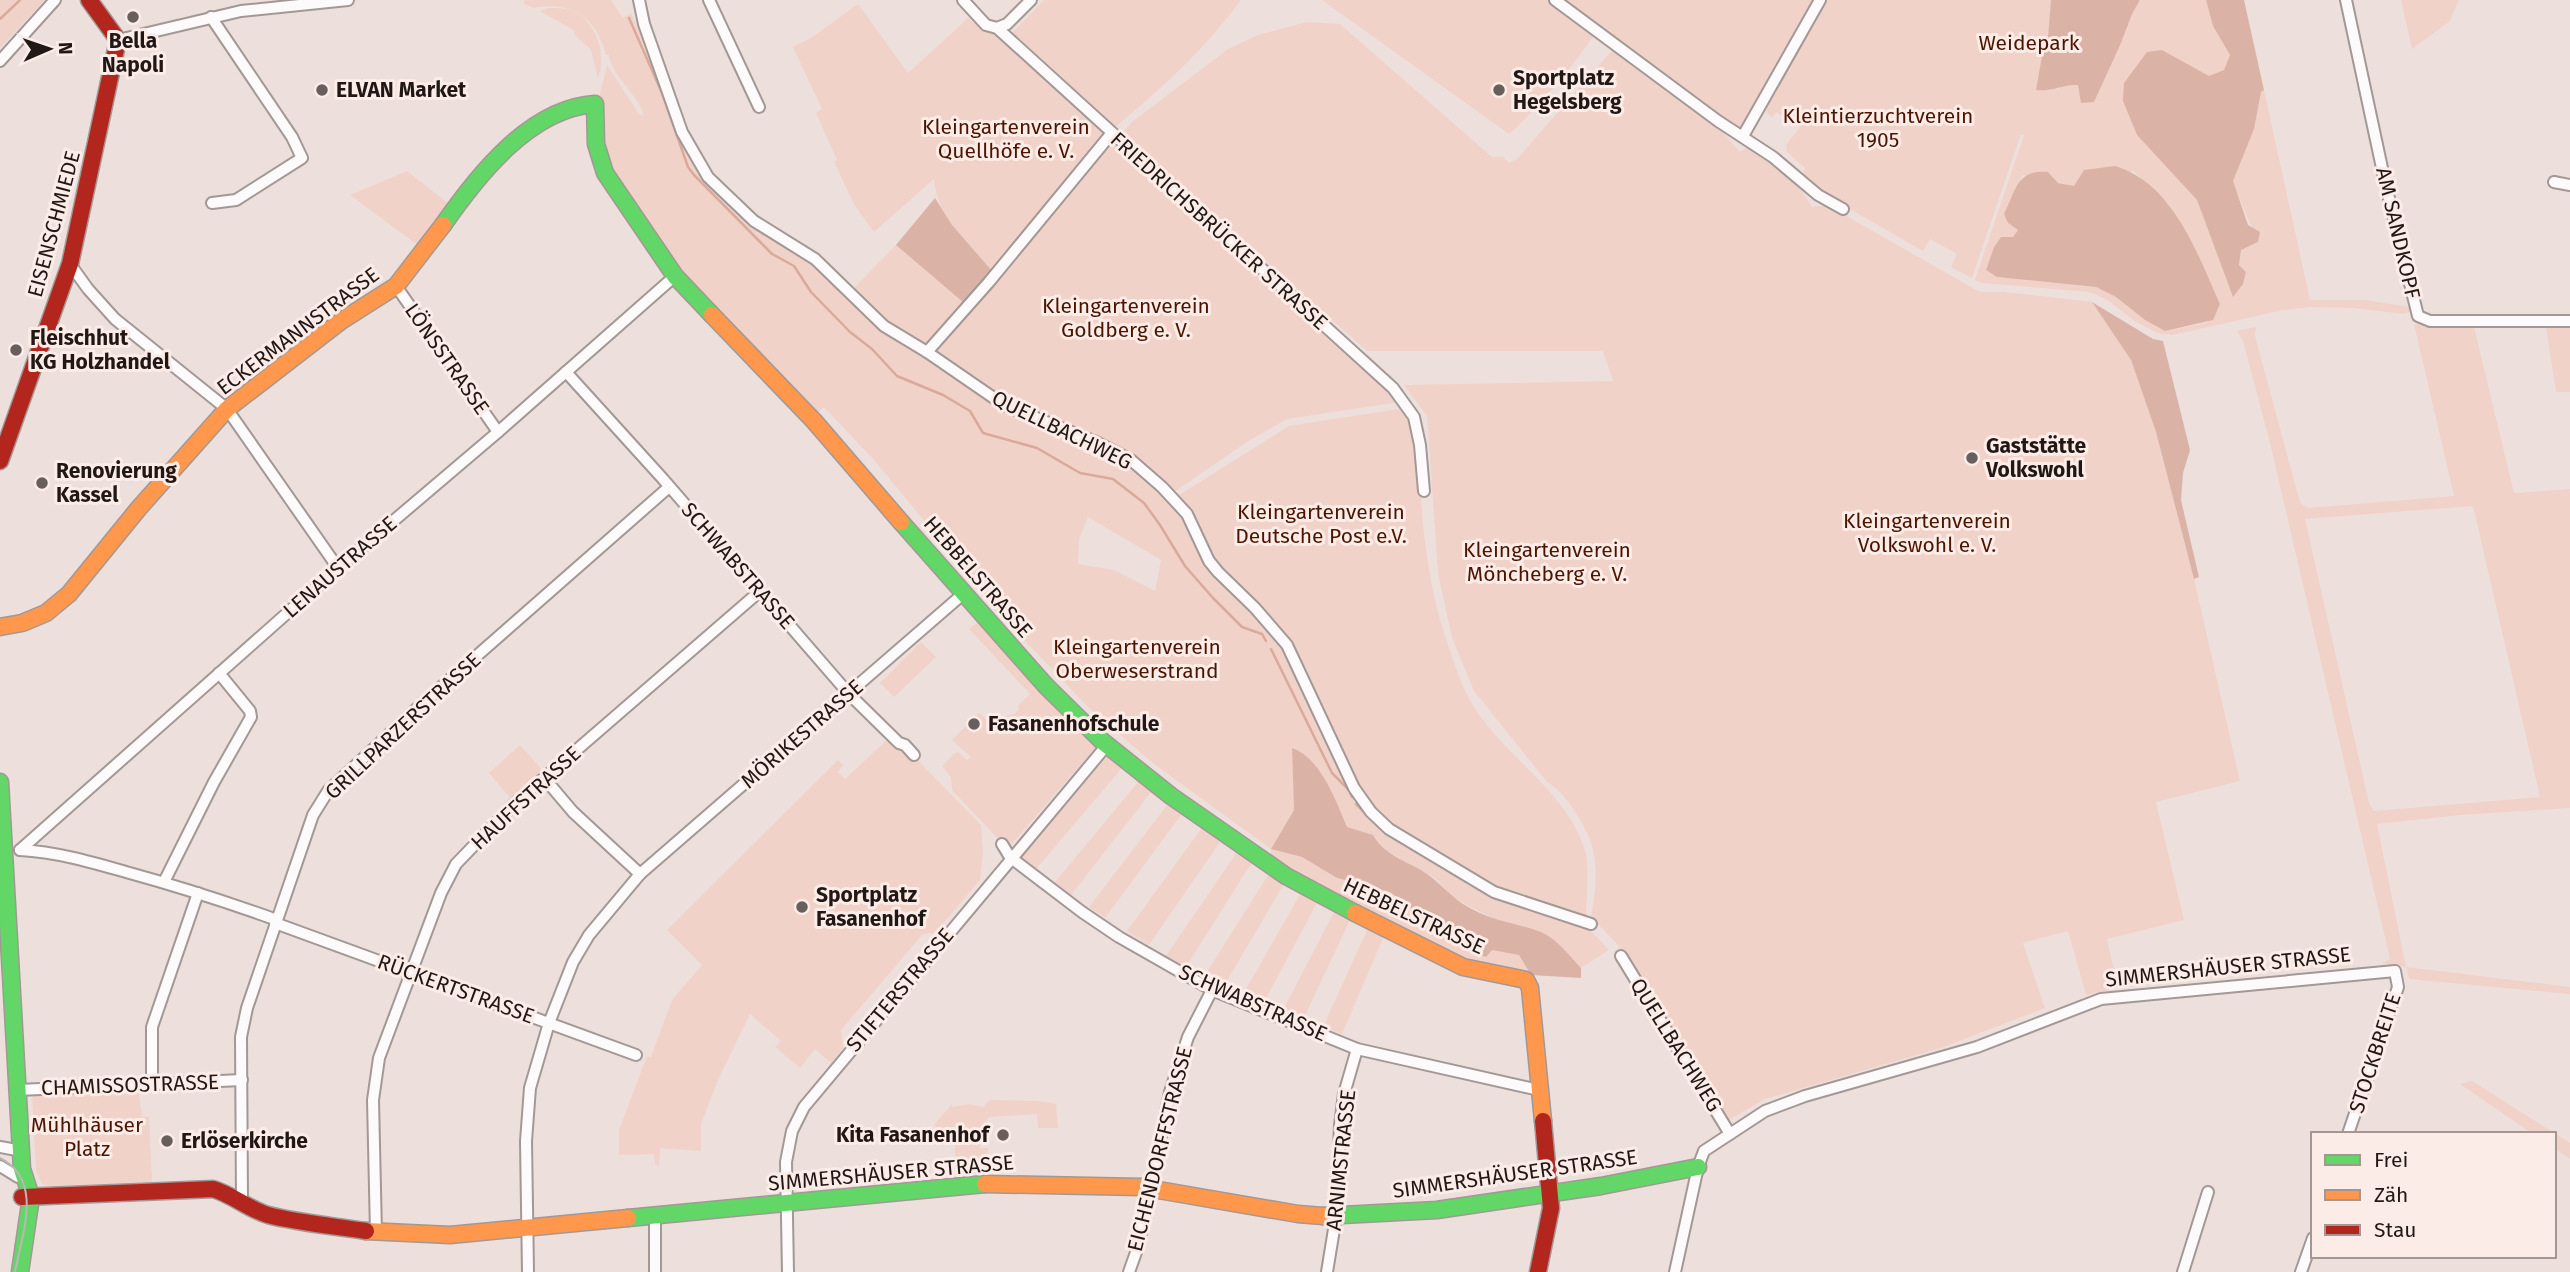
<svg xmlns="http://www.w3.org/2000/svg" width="2570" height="1272" viewBox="0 0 2570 1272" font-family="'Fira Sans',sans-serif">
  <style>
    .green { fill: #f1d2c8; fill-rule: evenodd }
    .forest { fill: #dab3a6 }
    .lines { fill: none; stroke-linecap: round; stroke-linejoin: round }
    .stream { stroke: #d9aa9b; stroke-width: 2.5 }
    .street-casing { stroke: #a29895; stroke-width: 14 }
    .fast-casing { stroke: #a29895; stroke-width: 19 }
    .slow-casing { stroke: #a29895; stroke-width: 19 }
    .jam-casing { stroke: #a29895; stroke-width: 19 }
    .street { stroke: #fcfafa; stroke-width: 10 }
    .fast { stroke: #63d668; stroke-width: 16 }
    .slow { stroke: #ff974d; stroke-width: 16 }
    .jam { stroke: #b3261e; stroke-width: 16 }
    .tram { stroke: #bab7b6; stroke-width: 2 }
    .poi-dot { fill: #685e5b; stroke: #fbece7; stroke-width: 2.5 }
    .labels { text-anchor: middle; stroke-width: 6; stroke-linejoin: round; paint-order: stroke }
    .poi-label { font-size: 21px; font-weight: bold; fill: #211816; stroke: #fbece7; text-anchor: start }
    .park-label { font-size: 21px; fill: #4b1502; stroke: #fbece7 }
    .street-label { font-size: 21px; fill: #211816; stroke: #fbece7 }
  </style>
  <rect width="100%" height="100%" fill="#ede0dc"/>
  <g class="green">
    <polygon points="0,0 45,0 0,48"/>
    <path d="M525,0h86l12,18 8,-5 76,168 103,80 82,78 24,12 87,57 93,38 35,17 55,54 22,48 67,73 22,38 63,126 131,93 94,30 24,25 -28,18 -21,-22 -18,-13 -46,-13 -44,-23 -16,-18 -56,-32 -7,-12 -27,-8c-9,-26 -26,-69 -54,-79l2,62 -23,39 31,8 35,21 53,14 50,38 25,12 54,13 12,20 -60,-11 -200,-102v-13l-117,-85 -67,-58 -75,-79 -138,-167 -50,-53 -9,8 -137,-143 -69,-102 -8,-24 -2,-48 8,-33 32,49 5,2c-7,-24 -33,-40 -35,-61h-3c-9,-35 -33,-55 -72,-47l-11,-5zM1088,517l73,43 -6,31 -41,-21 -36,-6 1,-25z"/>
    <path d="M1044,0h197c-38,51 -79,88 -128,129l-102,-95z"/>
    <path d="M1322,0h227l47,33c-26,36 -54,71 -87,101z"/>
    <polygon points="1562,0 1815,0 1742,128 1739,129 1720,118"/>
    <path d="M1824,0h284l-52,90 9,-6 14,1 2,17 40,-59 11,-29 8,-14h66l7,26 17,29 -6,15 -15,7 -47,-27 -25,85 60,65 36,96 10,-12 3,-12 -7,-7 2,-15 17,-8 -26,-61 22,-52 7,-37 3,-2 46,210h56l44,7 1,5 -9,2 -48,-6 -43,-1 -28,3 -110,25 -16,-2 -24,-13 -24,-19 -19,-9 -108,-9 -7,-3 49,-145 -3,-1 -49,144 -21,-11 6,-13 -27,-15 -7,12 -94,-54 -27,-20 3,-9 -18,-16 -1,-7 14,-18 -24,-15 -4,6 -8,-9zM2133,171l37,34 24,41 26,58 -13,19 -42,8 -20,-11 -29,-23 -20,-10 -98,-10 -12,-7 8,-23 7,-10h12l5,-7 -10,-7 -4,-9 19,-39 51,11z"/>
    <polygon points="2401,0 2459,0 2450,21 2412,49"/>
    <path d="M858,4l50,69 60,-55 14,11 24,11 101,94 -115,137c-25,-28 -55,-54 -58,-92l-60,53 -19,-26 -21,-44 3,-2 -21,-47 6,-4 -29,-62 18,-9z"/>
    <path d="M549,8c9,0 21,0 28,5 22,14 29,44 21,66l-7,-29 -17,-16 1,-3 -35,-20z"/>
    <path d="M1307,22l33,2 152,133h11l6,6 8,-4 97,-111 103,77 23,27 9,-6c24,18 48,34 63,61l15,-2 153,87h25l87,10 39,58 25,72 38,147 46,202 -84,21 28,118 -77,19 11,49 -32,7 -18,-64 -45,12 22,65 -104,40 -176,51 -38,22 -101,-164 -9,-13 -26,-27c4,-22 7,-45 2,-67 -4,-20 -28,-59 -46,-68l-73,-91 -22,-53 -14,-65 -11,-157 -23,-31 209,-4 -10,-30h-236l-245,-218 10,-11 96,-73 30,-14z"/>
    <polygon points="1114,141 1391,390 1400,402 1287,419 1250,440 1171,494 1133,458 1007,402 934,353"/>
    <polygon points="407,171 449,204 419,246 350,195"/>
    <polygon points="896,245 964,303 927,345 892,327 854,288"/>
    <path d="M2414,324l60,3 40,166 56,-4v319l-110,7 -83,9 29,143 164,20v7l-161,-15 -3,-12 -25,-4 9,-4 -120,-516 -27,-102 -6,-10 19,-4 -1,9 43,159 3,9 7,4 146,-12zM2473,506l67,291 -166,14 -5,-8 -64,-284z"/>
    <polygon points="2570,326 2570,392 2556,392 2546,328"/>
    <path d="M1404,408c21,28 15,70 18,103 1,19 4,39 7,58 6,39 18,76 32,112 24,66 105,103 124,170 5,15 1,51 1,69l-95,-32 -96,-57 -25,-25 -21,-33 -61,-133 -68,-72 -44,-71 113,-71z"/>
    <polygon points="978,622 1097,746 1010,846 1002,843 952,790 951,777 942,766 955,753 958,752 967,760 971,757 952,740 979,713 994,726 1005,716 1014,714 1019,710 1018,705 1030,694 969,629"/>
    <polygon points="921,642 936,657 894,697 880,683"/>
    <polygon points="887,740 896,749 904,746 981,825 983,852 980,880 935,933 923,934 841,1030 843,1048 831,1063 815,1049 800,1068 775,1047 781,1041 750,1014 718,1080 701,1124 701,1151 660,1148 659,1165 655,1165 654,1154 619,1155 619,1130 647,1056 651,1057 672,1000 702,965 667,930 838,760 843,765 838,772 845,779"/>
    <polygon points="520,745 544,772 512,800 489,773"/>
    <polygon points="1108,756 1122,768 1036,869 1020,856"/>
    <polygon points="1139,781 1152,791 1071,895 1055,882"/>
    <polygon points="1168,804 1181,815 1105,918 1089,907"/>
    <polygon points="1201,829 1220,842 1149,945 1127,931"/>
    <polygon points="1237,852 1252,862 1186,967 1166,956"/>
    <polygon points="1270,872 1285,882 1224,986 1205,975"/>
    <polygon points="1301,893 1318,901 1263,1004 1243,994"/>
    <polygon points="1334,912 1350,920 1303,1020 1282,1012"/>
    <polygon points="1368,928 1384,936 1342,1034 1323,1027"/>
    <polygon points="2472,1081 2570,1143 2570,1159 2554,1148 2554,1134 2533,1134 2460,1084"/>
    <polygon points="138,1086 142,1117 149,1117 152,1182 50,1186 42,1184 36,1171 32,1093"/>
    <polygon points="990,1100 1038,1101 1056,1104 1058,1128 1038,1128 1037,1114 989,1117 980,1128 980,1148 988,1148 988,1159 955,1159 955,1142 934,1125 952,1104 952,1107 969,1104 983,1107"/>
  </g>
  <g class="forest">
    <path d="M2051,0h89l-8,14 -11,29 -27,59 -13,1 -3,-18c-15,-1 -26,7 -42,5l6,-34 6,-19z"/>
    <polygon points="2206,0 2244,0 2264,90 2261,92 2254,129 2233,181 2248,225 2260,232 2258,242 2241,250 2239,265 2246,272 2243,284 2233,297 2197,200 2137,135 2123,101 2124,83 2147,52 2162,50 2209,76 2224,70 2230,55 2213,26"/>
    <path d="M2115,166c58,17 82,87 105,138l-7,16 -48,11 -20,-11 -29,-23 -20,-10 -99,-10 -11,-7 8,-23 7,-10h12l5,-7 -10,-7 -4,-9c12,-24 13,-45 44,-42l10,11 16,3 10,-16z"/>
    <polygon points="935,198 952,225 992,271 964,303 896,245"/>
    <polygon points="2092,302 2153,339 2163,341 2190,450 2183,473 2181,500 2199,577 2194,579 2156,432 2131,360"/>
    <path d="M1292,748c29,10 44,53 55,79l26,8c11,20 32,25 51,37 17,11 28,27 46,36 22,13 47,15 71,24 16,7 28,23 40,36v10l-50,-3 -12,-20 -27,-5 -6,7 -17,-6 -4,-9 -25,-12 -50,-38 -53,-14 -35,-21 -31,-8 23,-39z"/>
  </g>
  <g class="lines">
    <g class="stream">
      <polyline points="629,18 662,93 688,167 694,175 772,254 794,266 811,292 850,332 872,349 897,376 943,395 970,411 983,433 1037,448 1080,473 1113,479 1144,503 1160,525 1185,566 1213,598 1242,627 1262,634 1266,641"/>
      <polyline points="0,19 20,0"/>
      <polyline points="1271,649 1332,773 1349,790 1352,797"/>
      <polyline points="1356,804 1386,834"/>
    </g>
    <g class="street-casing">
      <g id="street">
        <polyline points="639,0 644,24 682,132 708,177 754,221 815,259 884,326 927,352 1004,405 1096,442 1131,460 1162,487 1187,514 1209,561 1218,572 1255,608 1287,645 1354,788 1371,812 1389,829 1494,892 1591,924"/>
        <polyline points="709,0 759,107"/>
        <polyline points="963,0 986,25 997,28 1006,36 1393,388 1414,417 1420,445 1424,491"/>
        <polyline points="1555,0 1718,121 1773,157 1818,195 1843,209"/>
        <polyline points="2346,0 2385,182 2418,316 2430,321 2570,321"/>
        <polyline points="211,17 292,137 302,158 236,200 212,203"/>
        <polyline points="997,28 1007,24 1031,0"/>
        <polyline points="118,40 241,11 348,0"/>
        <polyline points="0,61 55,0"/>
        <polyline points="1743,136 1820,0"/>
        <polyline points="2554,182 2570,185"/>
        <polyline points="70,264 88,289 115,319 227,409 338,568"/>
        <polyline points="396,286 498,432"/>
        <polyline points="927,352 989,282 1111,134"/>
        <polyline points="566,372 663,479 849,694 899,743 905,745 914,755"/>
        <polyline points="545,779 573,812 640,874"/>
        <polyline points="1002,844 1010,857 1082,912 1119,937 1212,990 1357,1049 1539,1090"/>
        <polyline points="20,850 338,568 498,432 675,276"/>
        <path d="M20,850c37,2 71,12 106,22 51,14 101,30 151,48"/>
        <polyline points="164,882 214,782 251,717 250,711 219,673"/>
        <polyline points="275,923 636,1055"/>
        <polyline points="1621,956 1730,1134"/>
        <polyline points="152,1082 152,1027 198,893"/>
        <polyline points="18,1090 242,1080"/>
        <polyline points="0,1147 22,1151"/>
        <polyline points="0,1166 18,1177"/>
        <polyline points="242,1202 241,1037 247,1008 313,815 328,791 423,703 669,487"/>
        <polyline points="655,1216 655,1272"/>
        <polyline points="376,1233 373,1100 379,1058 441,893 456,864 513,805 759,592"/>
        <polyline points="528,1272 526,1141 530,1088 549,1023 573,962 589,935 640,874 963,594"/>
        <polyline points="788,1272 786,1162 792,1131 804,1107 1107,745"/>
        <polyline points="1129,1272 1139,1244 1170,1092 1188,1037 1212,990"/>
        <polyline points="1327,1272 1336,1217 1340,1125 1344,1094 1357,1049"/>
        <polyline points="1675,1272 1698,1167 1704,1151 1765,1111 1805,1096 1977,1047 2101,999 2395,971 2398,987 2348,1134"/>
        <polyline points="2183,1272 2208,1192"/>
        <polyline points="2301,1272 2313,1238"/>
      </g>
    </g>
    <g class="fast-casing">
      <g id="fast">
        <path d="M443,225c34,-49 87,-117 152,-121l1,40 9,29 70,103 37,39"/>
        <polyline points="901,522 1046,686 1102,741 1171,796 1286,876 1355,913"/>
        <polyline points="0,782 22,1169 31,1197 20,1272"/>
        <polyline points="1323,1216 1437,1210 1601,1186 1698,1167"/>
        <polyline points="628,1218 985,1184"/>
      </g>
    </g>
    <g class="slow-casing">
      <g id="slow">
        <polyline points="712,315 814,421 901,522"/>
        <polyline points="0,627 22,623 46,613 69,594 139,508 227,409 341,321 396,286 443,225"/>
        <polyline points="1355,913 1463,967 1526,980 1530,988 1543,1121"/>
        <polyline points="985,1184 1141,1187 1298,1214 1323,1216"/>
        <polyline points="366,1231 450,1235 628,1218"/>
      </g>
    </g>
    <g class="jam-casing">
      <g id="jam">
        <polyline points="0,461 70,264 118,40 89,0"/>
        <path d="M22,1197l191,-8c20,6 35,20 55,26 31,8 66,11 98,16"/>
        <polyline points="1538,1272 1551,1208 1543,1121"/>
      </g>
    </g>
    <use href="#street" class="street"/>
    <use href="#fast" class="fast"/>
    <use href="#slow" class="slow"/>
    <use href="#jam" class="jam"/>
    <path class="tram" d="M0,1158c44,22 22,76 15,114"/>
  </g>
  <g class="poi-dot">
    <circle cx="133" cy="17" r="7"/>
    <circle cx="322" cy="90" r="7"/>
    <circle cx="1499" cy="90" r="7"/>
    <circle cx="16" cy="350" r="7"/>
    <circle cx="1972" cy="458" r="7"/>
    <circle cx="42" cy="483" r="7"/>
    <circle cx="974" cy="724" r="7"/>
    <circle cx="802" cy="907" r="7"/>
    <circle cx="1003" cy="1135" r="7"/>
    <circle cx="167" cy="1141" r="7"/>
  </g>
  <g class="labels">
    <g class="poi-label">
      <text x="133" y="48" text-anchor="middle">Bella<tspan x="133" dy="24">Napoli</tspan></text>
      <text x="1513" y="85">Sportplatz<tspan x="1513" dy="24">Hegelsberg</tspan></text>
      <text x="336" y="97">ELVAN Market</text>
      <text x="30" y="345">Fleischhut<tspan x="30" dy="24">KG Holzhandel</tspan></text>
      <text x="1986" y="453">Gaststätte<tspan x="1986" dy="24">Volkswohl</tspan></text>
      <text x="56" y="478">Renovierung<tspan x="56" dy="24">Kassel</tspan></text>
      <text x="988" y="731">Fasanenhofschule</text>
      <text x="816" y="902">Sportplatz<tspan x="816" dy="24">Fasanenhof</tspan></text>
      <text x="989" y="1142" text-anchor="end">Kita Fasanenhof</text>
      <text x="181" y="1148">Erlöserkirche</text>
    </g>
    <g class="park-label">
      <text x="2029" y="50">Weidepark</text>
      <text x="1878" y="123">Kleintierzuchtverein<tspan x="1878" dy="24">1905</tspan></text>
      <text x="1006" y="134">Kleingartenverein<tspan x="1006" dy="24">Quellhöfe e. V.</tspan></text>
      <text x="1126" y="313">Kleingartenverein<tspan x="1126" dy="24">Goldberg e. V.</tspan></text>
      <text x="1321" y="519">Kleingartenverein<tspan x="1321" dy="24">Deutsche Post e.V.</tspan></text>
      <text x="1927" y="528">Kleingartenverein<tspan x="1927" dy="24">Volkswohl e. V.</tspan></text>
      <text x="1547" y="557">Kleingartenverein<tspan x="1547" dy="24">Möncheberg e. V.</tspan></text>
      <text x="1137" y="654">Kleingartenverein<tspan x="1137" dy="24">Oberweserstrand</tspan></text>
      <text x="87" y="1132">Mühlhäuser<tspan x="87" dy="24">Platz</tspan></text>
    </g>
    <g class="street-label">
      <text transform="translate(54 224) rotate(-75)" y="7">EISENSCHMIEDE</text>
      <text transform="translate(1219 231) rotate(42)" y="7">FRIEDRICHSBRÜCKER STRASSE</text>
      <text transform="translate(2398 233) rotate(77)" y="7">AM SANDKOPF</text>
      <text transform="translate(298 331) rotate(-37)" y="7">ECKERMANNSTRASSE</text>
      <text transform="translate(447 359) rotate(55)" y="7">LÖNSSTRASSE</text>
      <text transform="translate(1062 430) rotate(26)" y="7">QUELLBACHWEG</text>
      <text transform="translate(738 566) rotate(49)" y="7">SCHWABSTRASSE</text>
      <text transform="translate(340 567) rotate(-41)" y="7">LENAUSTRASSE</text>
      <text transform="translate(978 577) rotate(49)" y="7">HEBBELSTRASSE</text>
      <text transform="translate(403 726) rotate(-43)" y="7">GRILLPARZERSTRASSE</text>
      <text transform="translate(802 734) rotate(-41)" y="7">MÖRIKESTRASSE</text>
      <text transform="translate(526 798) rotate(-43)" y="7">HAUFFSTRASSE</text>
      <text transform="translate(1414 916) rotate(25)" y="7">HEBBELSTRASSE</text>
      <text transform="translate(2228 967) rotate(-6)" y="7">SIMMERSHÄUSER STRASSE</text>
      <text transform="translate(456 989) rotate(20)" y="7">RÜCKERTSTRASSE</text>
      <text transform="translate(900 990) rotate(-50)" y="7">STIFTERSTRASSE</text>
      <text transform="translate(1253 1003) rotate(24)" y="7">SCHWABSTRASSE</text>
      <text transform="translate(1676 1045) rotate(58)" y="7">QUELLBACHWEG</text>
      <text transform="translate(2375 1053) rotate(-72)" y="7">STOCKBREITE</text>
      <text transform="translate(130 1085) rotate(-2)" y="7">CHAMISSOSTRASSE</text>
      <text transform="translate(1160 1149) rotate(-76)" y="7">EICHENDORFFSTRASSE</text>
      <text transform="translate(1341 1160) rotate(-84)" y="7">ARNIMSTRASSE</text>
      <text transform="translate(891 1173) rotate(-5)" y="7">SIMMERSHÄUSER STRASSE</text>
      <text transform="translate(1515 1174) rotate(-8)" y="7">SIMMERSHÄUSER STRASSE</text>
    </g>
  </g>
  <rect x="2311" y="1132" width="245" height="126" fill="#fbece7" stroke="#a49793" stroke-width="2"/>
  <rect x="2325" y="1155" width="35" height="10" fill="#63d668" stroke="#a49793" stroke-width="2"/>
  <text x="2374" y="1167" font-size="21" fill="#211816">Frei</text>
  <rect x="2325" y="1190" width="35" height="10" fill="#ff974d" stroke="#a49793" stroke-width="2"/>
  <text x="2374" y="1202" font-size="21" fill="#211816">Zäh</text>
  <rect x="2325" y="1225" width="35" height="10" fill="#b3261e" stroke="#a49793" stroke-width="2"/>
  <text x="2374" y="1237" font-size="21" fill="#211816">Stau</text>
  <g transform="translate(49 49) rotate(88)" stroke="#fbece7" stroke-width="5" paint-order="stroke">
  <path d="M0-5L12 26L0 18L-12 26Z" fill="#211816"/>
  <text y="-10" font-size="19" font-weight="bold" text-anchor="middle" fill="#211816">N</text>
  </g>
</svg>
